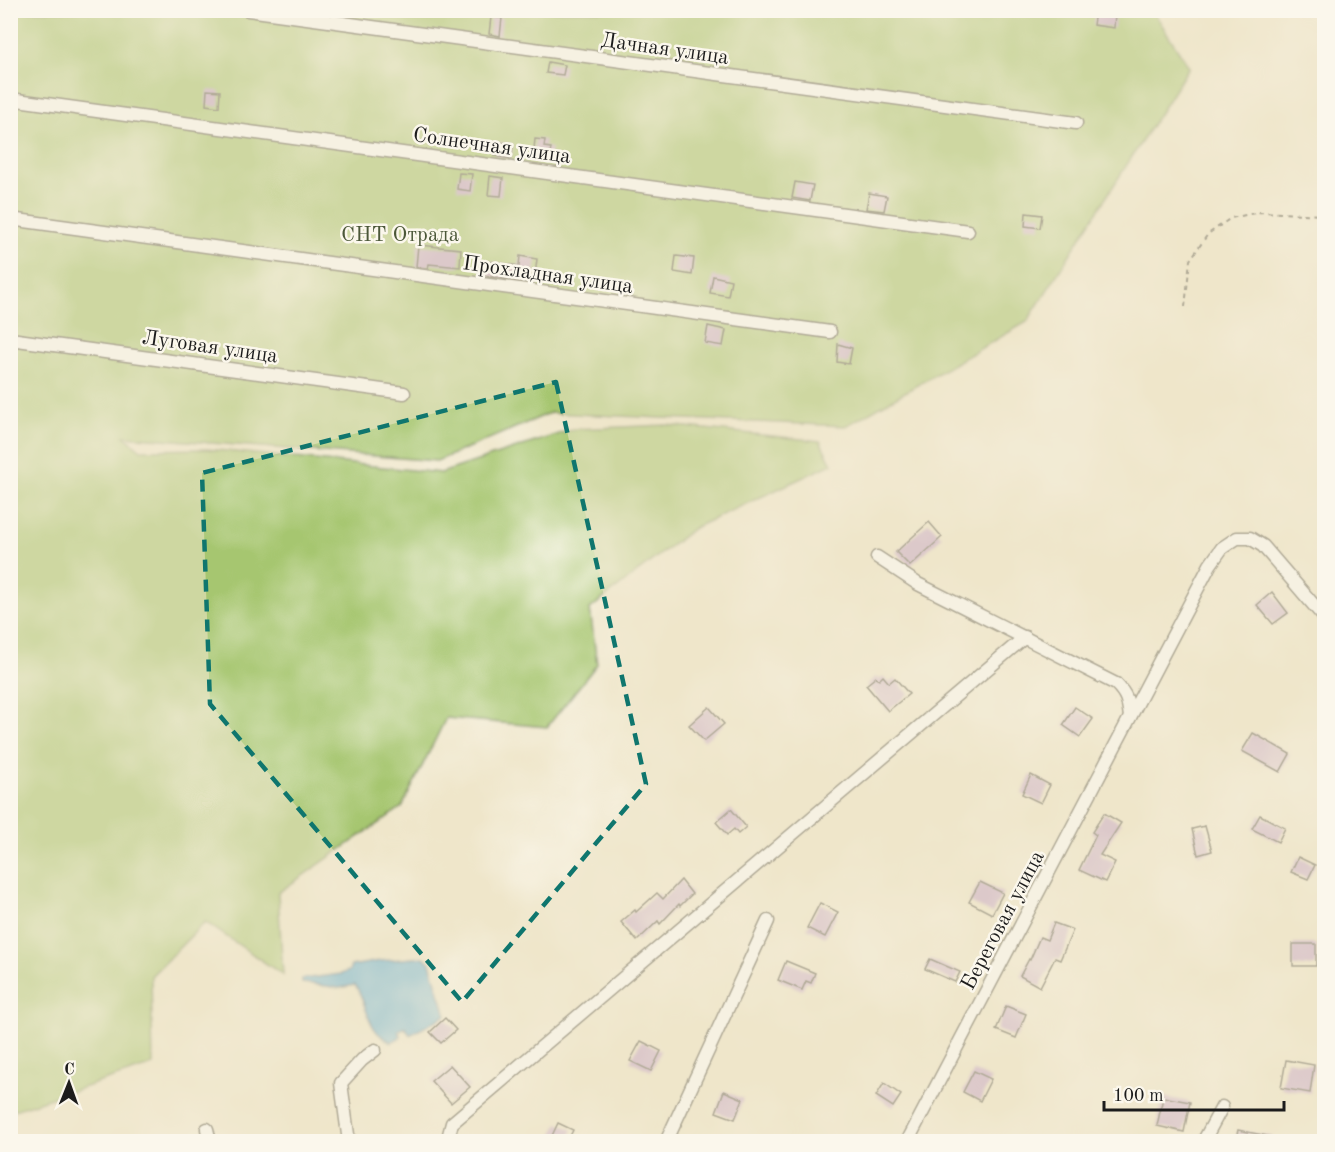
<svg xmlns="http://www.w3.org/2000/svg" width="1335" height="1152" viewBox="0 0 1335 1152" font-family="'Old Standard TT',serif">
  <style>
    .green { fill: #a6c66f; stroke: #617146; stroke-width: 1.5 }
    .water { fill: #5cacd6; stroke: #3c6479; stroke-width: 1.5 }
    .building { fill: #c6a6cb }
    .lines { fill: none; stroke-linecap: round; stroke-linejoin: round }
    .minor-casing { stroke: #666359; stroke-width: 15 }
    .path { stroke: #666359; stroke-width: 2; stroke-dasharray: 4.5 4.5; stroke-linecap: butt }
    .minor { stroke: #fff; stroke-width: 12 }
    .marked { fill: none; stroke: #0f766e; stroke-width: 4.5; stroke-dasharray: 12 8; stroke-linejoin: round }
    .labels { text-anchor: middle; stroke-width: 5; stroke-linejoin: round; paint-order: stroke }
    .street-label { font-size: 21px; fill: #1c1c1c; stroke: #fbf7ec }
    .park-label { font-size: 21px; fill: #4c5839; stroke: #fbf7ec }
  </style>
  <rect width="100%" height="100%" fill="#fbf7ec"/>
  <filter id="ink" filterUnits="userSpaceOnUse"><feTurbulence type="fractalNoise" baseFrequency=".0167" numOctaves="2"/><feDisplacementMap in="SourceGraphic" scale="12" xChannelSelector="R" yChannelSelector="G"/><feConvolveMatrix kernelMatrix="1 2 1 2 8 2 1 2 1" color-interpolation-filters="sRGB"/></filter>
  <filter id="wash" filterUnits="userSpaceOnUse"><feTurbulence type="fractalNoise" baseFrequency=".008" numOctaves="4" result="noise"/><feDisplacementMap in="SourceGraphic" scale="24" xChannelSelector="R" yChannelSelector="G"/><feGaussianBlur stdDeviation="1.35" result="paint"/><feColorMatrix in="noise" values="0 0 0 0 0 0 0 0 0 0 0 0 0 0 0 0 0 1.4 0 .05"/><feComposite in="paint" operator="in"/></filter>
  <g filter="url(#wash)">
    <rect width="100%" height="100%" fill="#efe6ca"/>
    <polygon class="green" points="11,11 1153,11 1189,67 1027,322 846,426 550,413 437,461 124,436 141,450 207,449 441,473 574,429 667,425 820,441 832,464 694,528 590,609 597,664 547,727 446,718 402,807 278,893 283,975 205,922 151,976 153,1065 11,1111"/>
    <path class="water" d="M424,957l6,6 16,52 -36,20 -5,-8 -7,4 3,6 -10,5c-4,-3 -9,-5 -12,-8 -12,-11 -14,-36 -24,-49l-16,3 -27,-4 -10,-1v-4l39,-5 8,-3 2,-5 29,-5z"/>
    <g id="blocks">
      <g class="building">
        <polygon points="1095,11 1115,13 1114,28 1093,25"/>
        <polygon points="491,17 502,18 500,36 489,34"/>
        <polygon points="548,62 565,65 563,75 546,73"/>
        <polygon points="207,90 220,91 219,107 206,105"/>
        <polygon points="535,139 545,140 544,147 551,148 549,160 533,158"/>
        <polygon points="497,142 513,144 511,159 495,156"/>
        <polygon points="459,173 472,174 470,191 457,189"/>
        <polygon points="490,176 503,178 501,196 488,195"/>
        <polygon points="795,182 813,185 810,201 792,198"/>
        <polygon points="869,193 887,196 884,211 866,209"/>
        <polygon points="1026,213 1042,215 1040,228 1025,226"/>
        <polygon points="418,245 461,249 460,267 429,264 428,268 416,267"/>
        <polygon points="520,256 537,259 534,283 484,276 487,261 519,266"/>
        <polygon points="676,256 694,258 692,275 674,272"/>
        <polygon points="713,276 731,280 728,296 710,293"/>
        <polygon points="708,326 726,330 723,346 705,343"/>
        <polygon points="838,344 852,348 849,364 837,362"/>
        <polygon points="929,522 942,537 910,566 896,552"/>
        <polygon points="1272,592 1288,613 1273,624 1257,605"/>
        <polygon points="883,676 889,683 895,678 909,694 888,711 866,685 876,677 879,680"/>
        <polygon points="709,707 724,724 704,741 689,725"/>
        <polygon points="1075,707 1093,719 1080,737 1063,725"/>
        <polygon points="1253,733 1290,754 1280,772 1242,751"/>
        <polygon points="1031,775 1050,785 1041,803 1022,794"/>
        <polygon points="731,809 746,827 738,834 734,829 727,835 716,822"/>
        <polygon points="1104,813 1121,823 1100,855 1115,862 1105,882 1079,870 1096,835 1092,832"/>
        <polygon points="1260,815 1285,828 1278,842 1252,829"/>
        <polygon points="1205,826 1212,851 1198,855 1192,829"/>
        <polygon points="1298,857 1315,865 1308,879 1291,872"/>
        <polygon points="681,880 692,894 680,906 679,904 660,924 658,921 637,941 621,922 635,910 636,912 657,893 663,899"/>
        <polygon points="980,882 1003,893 992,914 969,902"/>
        <polygon points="820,903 838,912 825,937 807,928"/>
        <polygon points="1054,923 1073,930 1060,960 1055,958 1040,987 1020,976 1029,959 1030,960 1040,937 1047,940"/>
        <rect x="1293" y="944" width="23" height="22"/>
        <polygon points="930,959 960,972 955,982 925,969"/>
        <polygon points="786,961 815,973 811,983 806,981 802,990 778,980"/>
        <polygon points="1006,1006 1026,1014 1016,1038 996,1030"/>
        <polygon points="445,1018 456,1030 441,1043 430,1032"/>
        <polygon points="641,1041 661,1051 651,1071 630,1061"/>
        <polygon points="1286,1060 1314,1065 1310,1093 1281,1088"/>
        <polygon points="450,1065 470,1087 451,1103 431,1081"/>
        <polygon points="974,1071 991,1079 980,1101 963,1092"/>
        <polygon points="884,1083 901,1095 893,1107 876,1096"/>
        <polygon points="724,1091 743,1099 735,1119 716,1112"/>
        <polygon points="1163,1097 1190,1102 1184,1132 1157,1126"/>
        <polygon points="558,1123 573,1130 567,1142 549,1142"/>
        <polygon points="1238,1130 1273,1137 1273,1142 1235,1142"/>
      </g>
    </g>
  </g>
  <g filter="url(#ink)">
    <use href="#blocks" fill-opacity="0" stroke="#666359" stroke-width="1.5"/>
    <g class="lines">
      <g class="minor-casing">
        <g id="minor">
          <polyline points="248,10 1076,123"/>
          <polyline points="10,99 968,231"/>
          <polyline points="10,219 830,332"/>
          <polyline points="10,339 404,393"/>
          <path d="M877,557l41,27 198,100c11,11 12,17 14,33"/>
          <polyline points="207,1129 210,1142"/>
          <polyline points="349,1142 341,1083 362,1060 375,1050"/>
          <polyline points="449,1142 448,1138 452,1123 1025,637"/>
          <polyline points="666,1142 768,921"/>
          <polyline points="907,1142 1210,565 1222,548 1237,538 1250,538 1263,546 1324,617"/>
          <polyline points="1203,1142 1222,1107"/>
        </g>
      </g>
      <polyline class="path" points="1185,307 1190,260 1208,234 1231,218 1260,212 1324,215"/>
      <use href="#minor" class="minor"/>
    </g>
  </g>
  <path d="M0 0H1335V1152H0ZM556,382l90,402 -184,218 -252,-298 -8,-231z" fill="#efe6ca" fill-opacity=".55" fill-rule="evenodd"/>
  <path class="marked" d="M556,382l90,402 -184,218 -252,-298 -8,-231z"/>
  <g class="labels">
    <g class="street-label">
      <text transform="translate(665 48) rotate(8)" y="7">Дачная улица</text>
      <text transform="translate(492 145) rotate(8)" y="7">Солнечная улица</text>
      <text transform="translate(548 274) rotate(8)" y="7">Прохладная улица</text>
      <text transform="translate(210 346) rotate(8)" y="7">Луговая улица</text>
      <text transform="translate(1002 920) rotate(-62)" y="7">Береговая улица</text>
    </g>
    <g class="park-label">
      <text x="400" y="241">СНТ Отрада</text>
    </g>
  </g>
  <rect width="1335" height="1152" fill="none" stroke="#fbf7ec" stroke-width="36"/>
  <g transform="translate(69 1083) rotate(1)" stroke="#fbf7ec" stroke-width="4.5" paint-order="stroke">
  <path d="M0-4.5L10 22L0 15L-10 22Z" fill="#1c1c1c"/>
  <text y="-9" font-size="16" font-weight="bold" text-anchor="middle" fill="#1c1c1c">С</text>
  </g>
  <path d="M1104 1101v9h180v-9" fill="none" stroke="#1c1c1c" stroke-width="3"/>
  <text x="1113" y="1101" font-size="18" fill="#1c1c1c" stroke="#fbf7ec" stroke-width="4.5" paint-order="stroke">100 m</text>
</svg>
